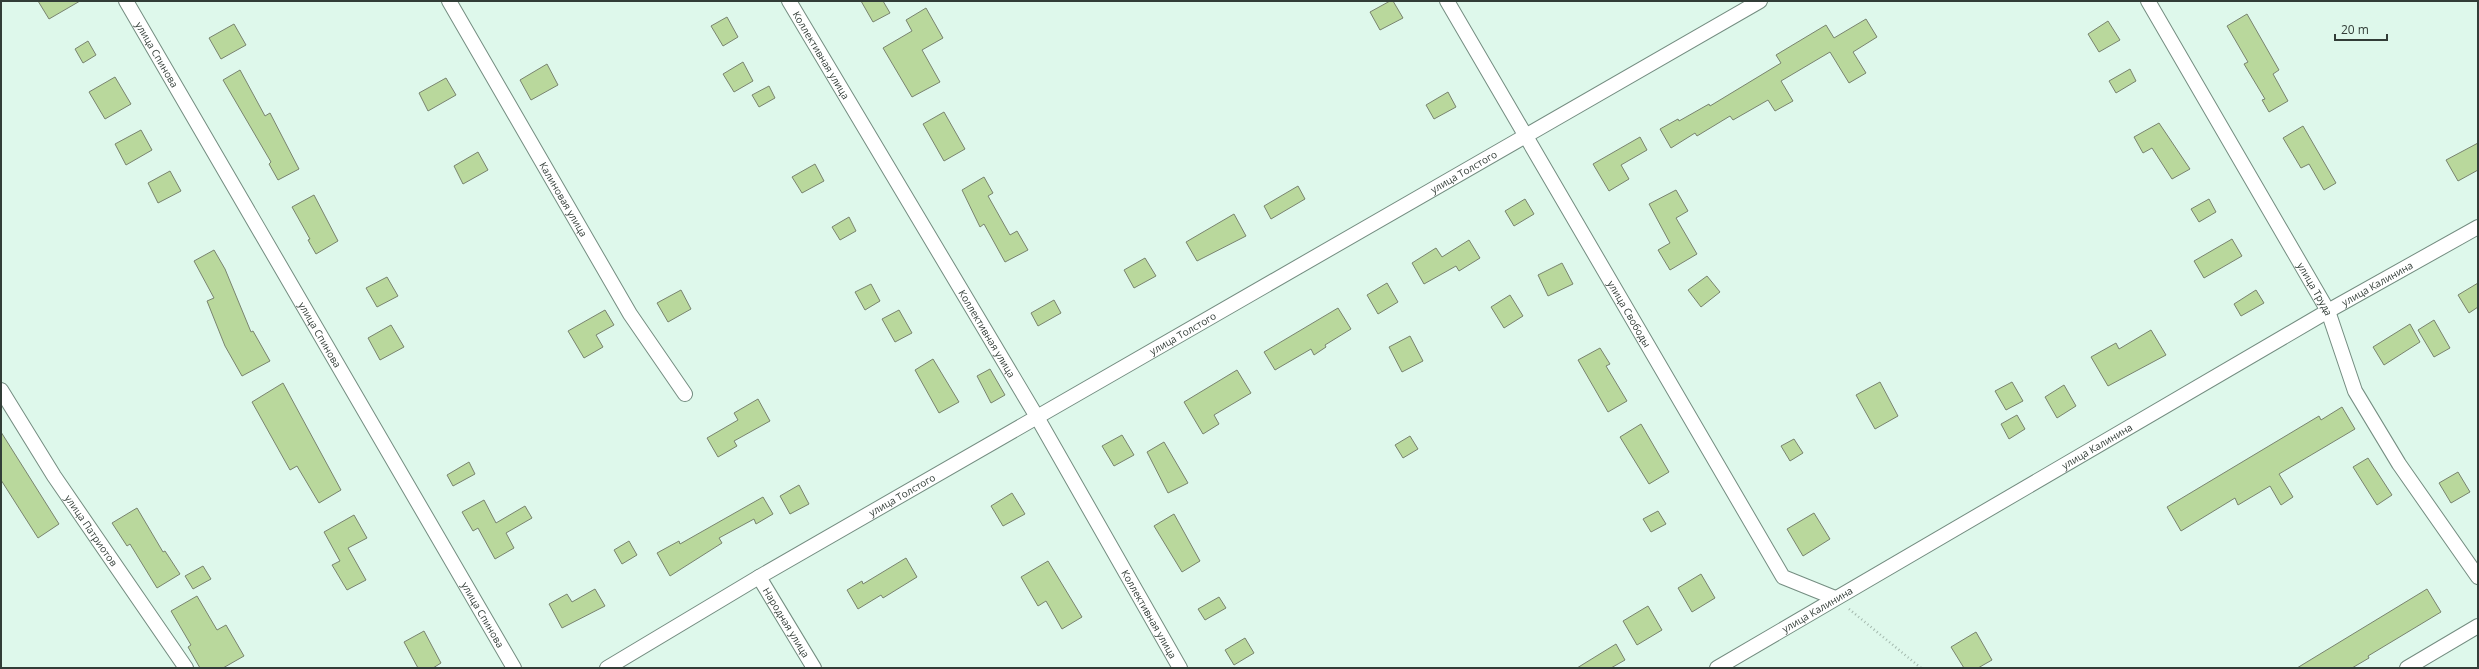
<svg xmlns="http://www.w3.org/2000/svg" width="2479" height="669" viewBox="0 0 2479 669" font-family="'Open Sans',sans-serif">
  <style>
    .building { fill: #b9d89c; stroke: #79846f }
    .lines { fill: none; stroke-linecap: round; stroke-linejoin: round }
    .minor-casing { stroke: #748d81; stroke-width: 16 }
    .path { stroke: #a3b8ad; stroke-width: 2.5; stroke-dasharray: 1 3; stroke-linecap: butt }
    .minor { stroke: #fff; stroke-width: 14 }
    .labels { text-anchor: middle; stroke-width: 3.5; stroke-linejoin: round; paint-order: stroke }
    .street-label { font-size: 10px; fill: #323d37; stroke: #def8eb }
  </style>
  <rect width="100%" height="100%" fill="#def8eb"/>
  <g class="building">
    <polygon points="38,1 80,1 49,19"/>
    <polygon points="861,1 883,1 890,13 873,22"/>
    <polygon points="1390,1 1393,1 1403,18 1380,30 1370,12"/>
    <polygon points="926,8 943,38 922,50 940,82 912,97 883,48 912,31 906,20"/>
    <polygon points="2247,14 2279,70 2273,74 2288,101 2269,112 2262,100 2265,99 2244,64 2248,62 2227,26"/>
    <polygon points="727,17 738,37 723,46 711,26"/>
    <polygon points="1866,19 1877,37 1853,52 1866,73 1849,83 1830,52 1781,81 1793,101 1775,111 1768,100 1733,120 1730,116 1697,136 1695,133 1671,148 1660,129 1678,119 1679,121 1709,104 1710,106 1781,63 1776,55 1826,25 1834,38"/>
    <polygon points="2108,21 2120,40 2099,52 2088,34"/>
    <polygon points="234,24 246,45 221,59 209,38"/>
    <polygon points="88,41 96,55 83,63 75,49"/>
    <polygon points="743,62 753,81 734,92 723,74"/>
    <polygon points="547,64 558,85 531,100 520,80"/>
    <polygon points="2130,69 2136,81 2116,93 2109,81"/>
    <polygon points="240,70 265,116 270,113 299,169 278,180 269,164 271,162 223,80"/>
    <polygon points="115,77 131,104 105,119 89,92"/>
    <polygon points="446,78 456,95 428,111 419,93"/>
    <polygon points="769,86 775,98 759,107 752,95"/>
    <polygon points="1448,92 1456,107 1434,119 1426,105"/>
    <polygon points="944,112 965,149 944,161 923,124"/>
    <polygon points="2159,123 2190,169 2172,179 2152,148 2143,153 2134,137"/>
    <polygon points="2303,126 2336,183 2324,190 2309,164 2301,168 2283,138"/>
    <polygon points="141,130 152,150 126,165 115,144"/>
    <polygon points="1640,137 1647,150 1621,165 1629,179 1609,191 1593,164"/>
    <polygon points="2478,143 2478,170 2458,181 2446,160"/>
    <polygon points="478,152 488,170 463,184 454,166"/>
    <polygon points="815,164 824,181 802,193 792,177"/>
    <polygon points="170,171 181,191 158,203 148,183"/>
    <polygon points="984,177 993,193 988,196 1010,235 1017,231 1028,250 1005,262 984,224 980,227 962,190"/>
    <polygon points="1298,186 1305,199 1271,219 1264,206"/>
    <polygon points="1676,190 1688,211 1676,218 1697,254 1670,270 1658,250 1670,243 1649,204"/>
    <polygon points="314,195 338,241 316,254 308,240 310,239 292,207"/>
    <polygon points="1525,199 1534,214 1514,226 1505,211"/>
    <polygon points="2209,199 2216,212 2199,222 2191,209"/>
    <polygon points="1234,214 1246,236 1197,261 1186,242"/>
    <polygon points="849,217 856,231 840,240 832,227"/>
    <polygon points="2232,239 2242,256 2204,278 2194,261"/>
    <polygon points="1469,240 1480,258 1459,271 1456,266 1424,284 1412,263 1436,248 1442,257"/>
    <polygon points="214,250 225,269 251,332 253,331 270,361 242,376 225,346 207,301 214,298 194,261"/>
    <polygon points="1145,258 1156,276 1134,288 1124,270"/>
    <polygon points="1562,263 1573,284 1548,296 1538,275"/>
    <polygon points="1707,276 1720,292 1701,307 1688,290"/>
    <polygon points="387,277 398,296 377,307 366,288"/>
    <polygon points="1387,283 1398,302 1378,314 1367,295"/>
    <polygon points="2478,283 2478,307 2469,313 2458,295"/>
    <polygon points="871,284 880,301 865,310 855,292"/>
    <polygon points="681,290 691,309 668,322 657,303"/>
    <polygon points="2256,290 2264,303 2241,316 2234,304"/>
    <polygon points="1510,295 1523,316 1504,328 1491,307"/>
    <polygon points="1054,300 1061,313 1038,326 1031,313"/>
    <polygon points="1338,308 1351,329 1325,345 1326,347 1314,355 1311,349 1275,370 1264,352"/>
    <polygon points="605,310 614,325 596,335 603,347 584,358 568,331"/>
    <polygon points="899,310 912,333 895,342 882,319"/>
    <polygon points="2434,320 2450,348 2434,357 2418,330"/>
    <polygon points="2410,324 2420,342 2384,365 2373,347"/>
    <polygon points="391,325 404,347 380,360 368,338"/>
    <polygon points="2151,330 2166,355 2108,386 2091,357 2116,343 2119,349"/>
    <polygon points="1410,336 1423,361 1402,372 1389,347"/>
    <polygon points="1600,348 1610,364 1606,366 1627,401 1608,412 1578,360"/>
    <polygon points="933,359 959,402 939,413 915,370"/>
    <polygon points="990,369 1005,395 991,403 977,376"/>
    <polygon points="1237,370 1251,393 1214,415 1219,424 1203,434 1184,402"/>
    <polygon points="1880,382 1898,416 1875,429 1856,395"/>
    <polygon points="2012,382 2023,401 2006,410 1995,391"/>
    <polygon points="283,383 341,490 319,503 297,466 290,470 252,402"/>
    <polygon points="2064,385 2076,406 2057,418 2045,397"/>
    <polygon points="758,399 770,421 734,441 737,446 718,457 707,438 738,420 734,413"/>
    <polygon points="2342,407 2355,429 2279,474 2293,497 2281,505 2270,486 2238,505 2235,498 2181,531 2167,507 2319,416 2321,420"/>
    <polygon points="2017,415 2025,429 2009,439 2001,424"/>
    <polygon points="1641,424 1669,472 1649,484 1620,437"/>
    <polygon points="1,432 59,524 38,538 1,480"/>
    <polygon points="1122,435 1134,455 1114,466 1102,446"/>
    <polygon points="1410,436 1418,449 1403,458 1395,445"/>
    <polygon points="1794,439 1803,453 1790,461 1781,446"/>
    <polygon points="1164,442 1188,483 1168,493 1147,452"/>
    <polygon points="2368,458 2392,495 2377,505 2353,467"/>
    <polygon points="469,462 475,474 453,486 447,475"/>
    <polygon points="2458,472 2470,492 2451,503 2439,483"/>
    <polygon points="799,485 809,504 790,514 780,496"/>
    <polygon points="1012,493 1025,514 1003,526 991,506"/>
    <polygon points="763,497 773,514 756,524 754,519 719,538 722,543 670,576 657,553 679,541 680,544"/>
    <polygon points="484,500 496,523 525,506 532,518 506,533 514,548 495,559 478,528 473,531 462,512"/>
    <polygon points="137,508 163,552 165,551 180,574 157,588 130,544 127,546 112,523"/>
    <polygon points="1658,511 1666,524 1651,532 1643,519"/>
    <polygon points="1814,513 1830,539 1803,556 1787,529"/>
    <polygon points="1174,514 1200,561 1182,572 1154,526"/>
    <polygon points="354,515 367,538 348,548 366,580 347,590 332,565 340,561 324,532"/>
    <polygon points="629,541 637,555 622,564 614,550"/>
    <polygon points="906,558 917,577 883,598 881,595 858,609 847,590 862,581 863,584"/>
    <polygon points="1048,561 1082,617 1062,629 1046,601 1038,606 1021,577"/>
    <polygon points="203,566 211,579 193,589 185,576"/>
    <polygon points="1701,574 1715,598 1692,612 1678,588"/>
    <polygon points="595,589 605,606 562,628 549,604 567,594 572,602"/>
    <polygon points="2427,589 2441,612 2368,656 2369,658 2352,668 2297,668"/>
    <polygon points="197,596 217,630 226,625 244,656 223,668 200,668 188,647 191,645 171,611"/>
    <polygon points="1219,597 1226,608 1205,620 1198,609"/>
    <polygon points="1648,606 1662,630 1637,645 1623,621"/>
    <polygon points="424,631 441,663 433,668 418,668 404,642"/>
    <polygon points="1976,632 1992,660 1978,668 1964,668 1951,647"/>
    <polygon points="1245,638 1254,653 1234,665 1225,650"/>
    <polygon points="1616,644 1625,660 1611,668 1577,668"/>
  </g>
  <g class="lines">
    <g class="minor-casing">
      <g id="minor">
        <path id="s1" d="M126,1l388,667"/>
        <path id="s2" d="M449,1l181,313 55,80"/>
        <path id="s3" d="M789,1l248,416 143,251"/>
        <path id="s4" d="M1447,1l336,576 52,21"/>
        <path id="s5" d="M2148,1l180,310 27,80 44,73 79,113"/>
        <path id="s6" d="M1,390l53,86 132,192"/>
        <path id="s7" d="M759,577l55,91"/>
        <path id="s8" d="M607,668l152,-91 1001,-576"/>
        <path id="s9" d="M1717,668l611,-357 150,-84"/>
        <polyline points="2407,668 2478,626"/>
      </g>
    </g>
    <polyline class="path" points="1849,609 1921,668"/>
    <use href="#minor" class="minor"/>
  </g>
  <g class="labels">
    <g class="street-label">
      <text dy="4" stroke="none"><textPath href="#s1" startOffset="62">улица Спинова</textPath></text>
      <text dy="4" stroke="none"><textPath href="#s3" startOffset="63">Коллективная улица</textPath></text>
      <text dy="4" stroke="none"><textPath href="#s8" startOffset="990">улица Толстого</textPath></text>
      <text dy="4" stroke="none"><textPath href="#s2" startOffset="229">Калиновая улица</textPath></text>
      <text dy="4" stroke="none"><textPath href="#s9" startOffset="764">улица Калинина</textPath></text>
      <text dy="4" stroke="none"><textPath href="#s5" startOffset="333">улица Труда</textPath></text>
      <text dy="4" stroke="none"><textPath href="#s4" startOffset="362">улица Свободы</textPath></text>
      <text dy="4" stroke="none"><textPath href="#s3" startOffset="387">Коллективная улица</textPath></text>
      <text dy="4" stroke="none"><textPath href="#s8" startOffset="666">улица Толстого</textPath></text>
      <text dy="4" stroke="none"><textPath href="#s1" startOffset="386">улица Спинова</textPath></text>
      <text dy="4" stroke="none"><textPath href="#s9" startOffset="440">улица Калинина</textPath></text>
      <text dy="4" stroke="none"><textPath href="#s8" startOffset="342">улица Толстого</textPath></text>
      <text dy="4" stroke="none"><textPath href="#s6" startOffset="167">улица Патриотов</textPath></text>
      <text dy="4" stroke="none"><textPath href="#s9" startOffset="116">улица Калинина</textPath></text>
      <text dy="4" stroke="none"><textPath href="#s3" startOffset="711">Коллективная улица</textPath></text>
      <text dy="4" stroke="none"><textPath href="#s1" startOffset="710">улица Спинова</textPath></text>
      <text dy="4" stroke="none"><textPath href="#s7" startOffset="53">Народная улица</textPath></text>
    </g>
  </g>
  <rect width="2479" height="669" fill="none" stroke="#323d37" stroke-width="4"/>
  <path d="M2335 34v6h52v-6" fill="none" stroke="#323d37" stroke-width="2"/>
  <text x="2341" y="34" font-size="12" fill="#323d37" stroke="#def8eb" stroke-width="3" paint-order="stroke">20 m</text>
</svg>
